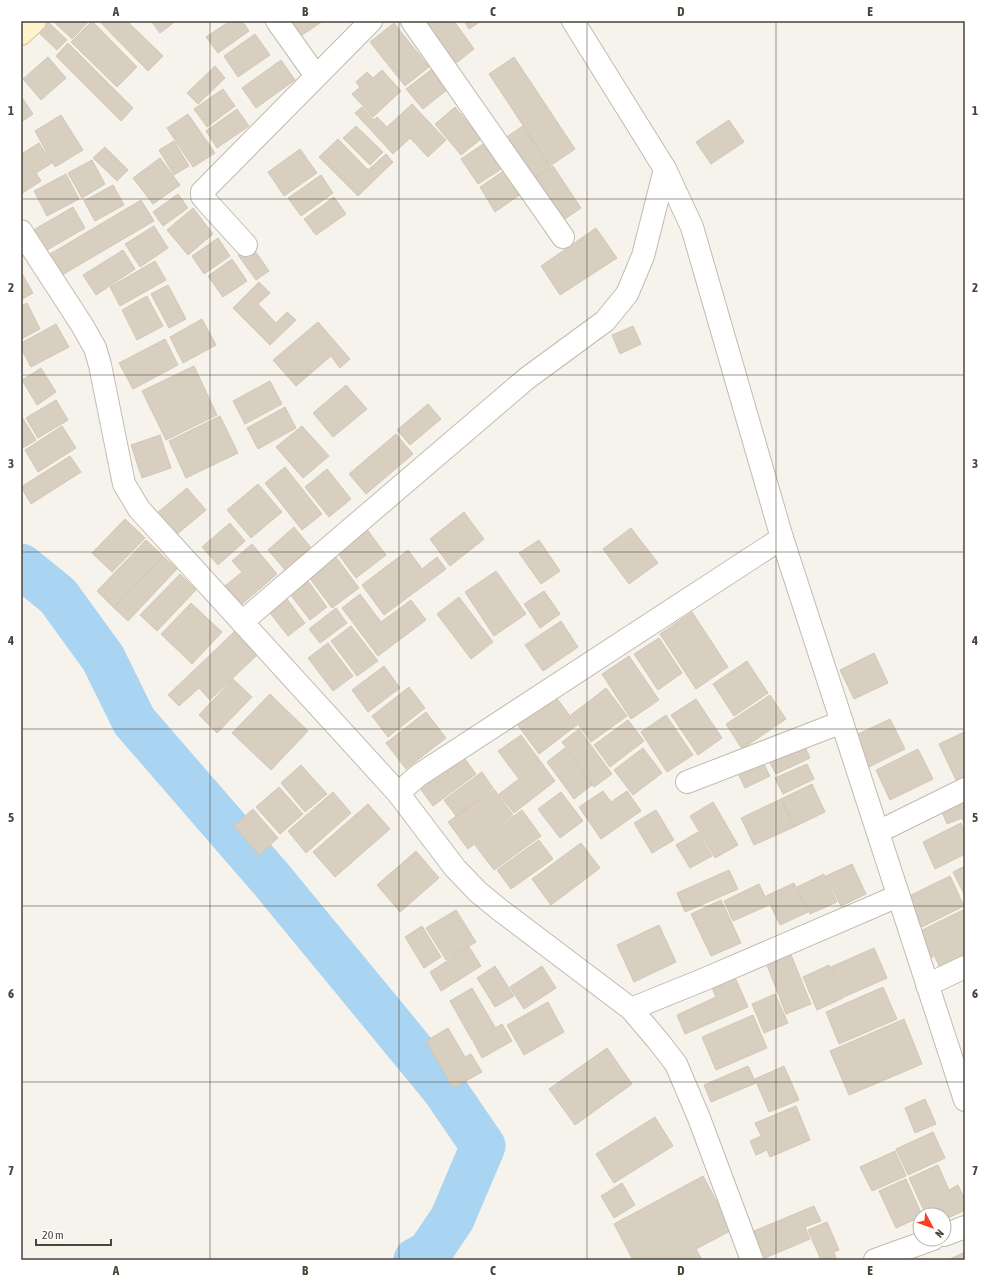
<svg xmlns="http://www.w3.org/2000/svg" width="986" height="1281" viewBox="0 0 986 1281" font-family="'Asap Condensed',sans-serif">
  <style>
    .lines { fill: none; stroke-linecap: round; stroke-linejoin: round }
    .river { stroke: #a9d4f2; stroke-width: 45 }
    .building { fill: #d8cfc1; stroke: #d3c7b4 }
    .minor-casing { stroke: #c2bbae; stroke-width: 24 }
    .secondary-casing { stroke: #d6c79b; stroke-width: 24 }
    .minor { stroke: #fff; stroke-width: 22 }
    .secondary { stroke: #fff3cd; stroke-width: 22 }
    .grid { fill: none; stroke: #4b4439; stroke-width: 1; stroke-opacity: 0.55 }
    .neatline { fill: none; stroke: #4b4439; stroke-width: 1.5 }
    .grid-label { font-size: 13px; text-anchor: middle; font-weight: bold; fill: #4b4439 }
  </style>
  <rect width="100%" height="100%" fill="#f6f3ec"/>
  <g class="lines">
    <polyline class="river" points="21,566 58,596 103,658 134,721 271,879 444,1089 483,1146 452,1219 429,1253 416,1260"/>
  </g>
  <g class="building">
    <polygon points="44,21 47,21 67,40 57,50 36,30"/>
    <polygon points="53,21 89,21 72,39"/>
    <polygon points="92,21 137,67 117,87 71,42"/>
    <polygon points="99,21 127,21 163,56 148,71"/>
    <polygon points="151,21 176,21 160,33"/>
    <polygon points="230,21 242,21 249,31 218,53 206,37"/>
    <polygon points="288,21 323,21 299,37"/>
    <polygon points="417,21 454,21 474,49 451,67"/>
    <polygon points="464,21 481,21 469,29"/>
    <polygon points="394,23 429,67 405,86 370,42"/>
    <polygon points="255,34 270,55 238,77 224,56"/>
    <polygon points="68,43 133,108 121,121 56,56"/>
    <polygon points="48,57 66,78 41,100 23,79"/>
    <polygon points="514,57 575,149 550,166 489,74"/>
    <polygon points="281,60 295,80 256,108 242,88"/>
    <polygon points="215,66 225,78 198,104 187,93"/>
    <polygon points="432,69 448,89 423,109 406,89"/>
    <polygon points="382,70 401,91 373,117 352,94 360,87 356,82 367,72 373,78"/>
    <polygon points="223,89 235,106 207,127 194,109"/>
    <polygon points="21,96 33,114 21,122"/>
    <polygon points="412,104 446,140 428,157 410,138 393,154 355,113 362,107 374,120 377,117 387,127"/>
    <polygon points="455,107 481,139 461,155 435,124"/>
    <polygon points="237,109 249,126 217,148 206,131"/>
    <polygon points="188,114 215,153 193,167 167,128"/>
    <polygon points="61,115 83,150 55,167 35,131"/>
    <polygon points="729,120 744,142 711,164 696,142"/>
    <polygon points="356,126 383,152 370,165 343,138"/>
    <polygon points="523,126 550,167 533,179 505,138"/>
    <polygon points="338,139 368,170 386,154 393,162 358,196 319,157"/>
    <polygon points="489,140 506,166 478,184 461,159"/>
    <polygon points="174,141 189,166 174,175 159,150"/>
    <polygon points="39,143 52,163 36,173 41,181 21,194 21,149 23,153"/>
    <polygon points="105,147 128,170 117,181 93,158"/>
    <polygon points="300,149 317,173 284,196 268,172"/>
    <polygon points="160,158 180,185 153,204 133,178"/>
    <polygon points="92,160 105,184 82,198 68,173"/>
    <polygon points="553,166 581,208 562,221 534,178"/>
    <polygon points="508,168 524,192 495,212 480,187"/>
    <polygon points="66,174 79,199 47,216 34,191"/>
    <polygon points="321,175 333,193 301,216 288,198"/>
    <polygon points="113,185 124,205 95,221 84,201"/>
    <polygon points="178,194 188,208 163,226 153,212"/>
    <polygon points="334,197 346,214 316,235 304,219"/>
    <polygon points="141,200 154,221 57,278 45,257"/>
    <polygon points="73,207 85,228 42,253 30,232"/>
    <polygon points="193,208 213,234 188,255 167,230"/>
    <polygon points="154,226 168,248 140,267 125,244"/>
    <polygon points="596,228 617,258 560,295 541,266"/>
    <polygon points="218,238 230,256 204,274 192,256"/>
    <polygon points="251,245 269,271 256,280 238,255"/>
    <polygon points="123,250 135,269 96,295 83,275"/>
    <polygon points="232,259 247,281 223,297 208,276"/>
    <polygon points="155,261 166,280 120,306 110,287"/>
    <polygon points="21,272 33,293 21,300"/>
    <polygon points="259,282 270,293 258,304 276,323 287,312 296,320 270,345 233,308"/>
    <polygon points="168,285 186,319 169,328 151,294"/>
    <polygon points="147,296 163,326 137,340 122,310"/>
    <polygon points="27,303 40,329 21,339 21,306"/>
    <polygon points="202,319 216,345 183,363 170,337"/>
    <polygon points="318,322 350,359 340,368 331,356 296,386 273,360"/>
    <polygon points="56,324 69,347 31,367 21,348 21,343"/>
    <polygon points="633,326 641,344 620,354 612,335"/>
    <polygon points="165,339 178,365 133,389 119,363"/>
    <polygon points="194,366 217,415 166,440 142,391"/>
    <polygon points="41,368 56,392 37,405 22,380"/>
    <polygon points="270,381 282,404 245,424 233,401"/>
    <polygon points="346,385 367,409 333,437 313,413"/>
    <polygon points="56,400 68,420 38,438 26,418"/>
    <polygon points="428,404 441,419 410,445 397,430"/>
    <polygon points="285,407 296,428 258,449 247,428"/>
    <polygon points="220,416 238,453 186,478 169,441"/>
    <polygon points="22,417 36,440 21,449 21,418"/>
    <polygon points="62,426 76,448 38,472 25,450"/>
    <polygon points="302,426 329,456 303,478 276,447"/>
    <polygon points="396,434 413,454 366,494 349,474"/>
    <polygon points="160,435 171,468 142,478 131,445"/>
    <polygon points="70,456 81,472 31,504 21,487"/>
    <polygon points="285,467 322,514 302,530 265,483"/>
    <polygon points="327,469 351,499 329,517 305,487"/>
    <polygon points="258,484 282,512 251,538 227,510"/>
    <polygon points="187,488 206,510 176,535 157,513"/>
    <polygon points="464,512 484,539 450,566 430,539"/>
    <polygon points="125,519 145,538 112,572 92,553"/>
    <polygon points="230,523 245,541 218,565 202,547"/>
    <polygon points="294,527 312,549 286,571 268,550"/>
    <polygon points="366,528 386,555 356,578 336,551"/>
    <polygon points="631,528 658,563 629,584 603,549"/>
    <polygon points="146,540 163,556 114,608 97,591"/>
    <polygon points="539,540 560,571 541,584 519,553"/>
    <polygon points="252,544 277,574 241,605 225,586 242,572 232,561"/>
    <polygon points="408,550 422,569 437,557 446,569 384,615 362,585"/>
    <polygon points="333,553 359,588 332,608 306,573"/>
    <polygon points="163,556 177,569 128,621 114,608"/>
    <polygon points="496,571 526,614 494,636 465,592"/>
    <polygon points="180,574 196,590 157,631 140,615"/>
    <polygon points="305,577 327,607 310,620 287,590"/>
    <polygon points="544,591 560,614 540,628 524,604"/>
    <polygon points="360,594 381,622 411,600 426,620 378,656 342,608"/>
    <polygon points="284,595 305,623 288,636 267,609"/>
    <polygon points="459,597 493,642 471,659 437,614"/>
    <polygon points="191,603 222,632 192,664 161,634"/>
    <polygon points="336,608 347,623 320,643 309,629"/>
    <polygon points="692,612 728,667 696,689 660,634"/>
    <polygon points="561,621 578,647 543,671 525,645"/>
    <polygon points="351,626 378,661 357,676 331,641"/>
    <polygon points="235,631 257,655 210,700 199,688 179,706 168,695"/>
    <polygon points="659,638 682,673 658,690 634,654"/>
    <polygon points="328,643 353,676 333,691 308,658"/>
    <polygon points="874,653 888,683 854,699 840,670"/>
    <polygon points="629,656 659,700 631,719 602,674"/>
    <polygon points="747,661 768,693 734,716 713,684"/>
    <polygon points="384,666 400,688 368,712 352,690"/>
    <polygon points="233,679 252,697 217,733 199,715"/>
    <polygon points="409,687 425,708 388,737 372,716"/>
    <polygon points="606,688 627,716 591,742 571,715"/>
    <polygon points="270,694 308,731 271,770 232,733"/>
    <polygon points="770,695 786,719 742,749 726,724"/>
    <polygon points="555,696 577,725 539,754 517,724"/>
    <polygon points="696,699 722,738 698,755 671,715"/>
    <polygon points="426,712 446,738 406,769 386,743"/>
    <polygon points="666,715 693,755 667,772 641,732"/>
    <polygon points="890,719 905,749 867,768 852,737"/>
    <polygon points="628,720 644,741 610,767 594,745"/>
    <polygon points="579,729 612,774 594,787 562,742"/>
    <polygon points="964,732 965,734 965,776 956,780 939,744"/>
    <polygon points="521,735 555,781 514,813 499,794 519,779 498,751"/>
    <polygon points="804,744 810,758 776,774 769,761"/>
    <polygon points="565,748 592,785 574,799 547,762"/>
    <polygon points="643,748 662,773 633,795 614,770"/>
    <polygon points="918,749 933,779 890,800 876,770"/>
    <polygon points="460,752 476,774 433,806 417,784"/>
    <polygon points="762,761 770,776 745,788 738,773"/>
    <polygon points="807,764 814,779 783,794 775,778"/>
    <polygon points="301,765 327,794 305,812 281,783"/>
    <polygon points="482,772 493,788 456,816 444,800"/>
    <polygon points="812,784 825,812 794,827 781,799"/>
    <polygon points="279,787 303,814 280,834 256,807"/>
    <polygon points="494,789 513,815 468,849 448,822"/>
    <polygon points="603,791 611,802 627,791 641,811 601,839 579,807"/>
    <polygon points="333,792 351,813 306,853 288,831"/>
    <polygon points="561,792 583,821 560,838 538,809"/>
    <polygon points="781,799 794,827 754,845 741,818"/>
    <polygon points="965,799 965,825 962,818 947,824 941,810"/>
    <polygon points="713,802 738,845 715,858 690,816"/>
    <polygon points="368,804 390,829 335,877 313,852"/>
    <polygon points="253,809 278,838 259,855 234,826"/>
    <polygon points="522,810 541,836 494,870 475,845"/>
    <polygon points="656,810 674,840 652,853 634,823"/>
    <polygon points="961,823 965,832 965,854 935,869 923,842"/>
    <polygon points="698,832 712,856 690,868 676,845"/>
    <polygon points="539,840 553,859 511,889 497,870"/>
    <polygon points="581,843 600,868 551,905 532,879"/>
    <polygon points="416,851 439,878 400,912 377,885"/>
    <polygon points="852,864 866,894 841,906 826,876"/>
    <polygon points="965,866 965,896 953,872"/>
    <polygon points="729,870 738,889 685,912 677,893"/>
    <polygon points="824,874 837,902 810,914 797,887"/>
    <polygon points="950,876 964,906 922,927 907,897"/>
    <polygon points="794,883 808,912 780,925 766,896"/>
    <polygon points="759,884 769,905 733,921 724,901"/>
    <polygon points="721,900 741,943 711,956 691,914"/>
    <polygon points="965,909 965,941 930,958 918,932"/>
    <polygon points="456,910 476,942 446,960 426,928"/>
    <polygon points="659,925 676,962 634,982 617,945"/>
    <polygon points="422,926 441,957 424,968 405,937"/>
    <polygon points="965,942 965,961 942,972 935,957"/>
    <polygon points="469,947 481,966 441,991 430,972"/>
    <polygon points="874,948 887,978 844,997 831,967"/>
    <polygon points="789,950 811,1004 786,1014 765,960"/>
    <polygon points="829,965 843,998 817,1010 803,977"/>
    <polygon points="495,966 514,996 495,1007 477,978"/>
    <polygon points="542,966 556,988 524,1009 510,987"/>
    <polygon points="734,975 748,1007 685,1034 677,1015 716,997 711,985"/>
    <polygon points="883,987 897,1019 839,1044 826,1012"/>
    <polygon points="472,988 495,1027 472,1040 450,1001"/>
    <polygon points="775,994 788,1023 764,1033 752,1004"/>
    <polygon points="548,1002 564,1032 524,1055 507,1025"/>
    <polygon points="753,1015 767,1048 716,1070 702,1037"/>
    <polygon points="904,1019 922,1064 849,1095 830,1051"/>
    <polygon points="502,1024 512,1041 482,1058 473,1041"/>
    <polygon points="448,1028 465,1057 471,1054 482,1072 453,1088 426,1041"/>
    <polygon points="607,1048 632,1084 575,1125 549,1089"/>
    <polygon points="748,1066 756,1083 711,1102 704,1085"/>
    <polygon points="784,1066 799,1100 769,1112 755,1079"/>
    <polygon points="925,1099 936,1124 915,1133 905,1108"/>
    <polygon points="796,1106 810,1140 770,1157 767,1150 756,1155 750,1141 761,1136 755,1123"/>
    <polygon points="655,1117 673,1146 614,1183 596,1154"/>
    <polygon points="933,1132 945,1158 908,1175 896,1149"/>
    <polygon points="895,1151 906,1176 872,1191 860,1167"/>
    <polygon points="938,1165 949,1190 958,1185 965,1200 965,1210 944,1220 944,1215 926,1215 909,1178"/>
    <polygon points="703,1176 732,1230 696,1249 702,1260 662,1260 661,1257 654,1260 633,1260 614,1224"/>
    <polygon points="906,1179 922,1215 920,1215 920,1217 896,1228 879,1191"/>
    <polygon points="622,1183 635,1205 614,1218 601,1196"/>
    <polygon points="814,1206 821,1221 805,1227 810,1239 765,1258 754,1231"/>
    <polygon points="827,1222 839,1250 834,1252 836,1258 831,1260 821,1260 808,1230"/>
    <polygon points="965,1252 965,1260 948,1260"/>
  </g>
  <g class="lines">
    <g class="minor-casing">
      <g id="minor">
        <polyline points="277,21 316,76"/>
        <polyline points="412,21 563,237"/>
        <polyline points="573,21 665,169 692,227 782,538 965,1100"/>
        <polyline points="21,231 82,325 95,348 100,365 124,484 139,509 398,793 455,868 478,892 500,910 631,1009 659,1042 676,1064 699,1118 752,1260"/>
        <polyline points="246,245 206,201 202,196 202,192 371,21"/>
        <polyline points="242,622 526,379 605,321 627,294 643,256 665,169"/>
        <polyline points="687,782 842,722"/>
        <polyline points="398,793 419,775 782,538"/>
        <polyline points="878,832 965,789"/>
        <polyline points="927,985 965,967"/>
        <polyline points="631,1009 705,979 898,896"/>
        <polyline points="944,1235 965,1227"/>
        <polyline points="875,1260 933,1239"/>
      </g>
    </g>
    <g class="secondary-casing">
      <polyline id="secondary" points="21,34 35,21"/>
    </g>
    <use href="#minor" class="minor"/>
    <use href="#secondary" class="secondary"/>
  </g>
  <path class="grid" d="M210,21v1239M399,21v1239M587,21v1239M776,21v1239M21,199h944M21,375h944M21,552h944M21,729h944M21,906h944M21,1082h944"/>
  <rect width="986" height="1281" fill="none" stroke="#ffffff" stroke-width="44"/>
  <g transform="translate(932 1227) rotate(131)"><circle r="19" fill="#ffffff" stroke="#b7b4b0"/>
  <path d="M0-3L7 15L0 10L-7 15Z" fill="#fc3f1d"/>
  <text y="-6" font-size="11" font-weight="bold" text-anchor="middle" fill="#4b4439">N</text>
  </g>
  <path d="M36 1239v6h75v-6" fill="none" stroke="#4b4439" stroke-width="2"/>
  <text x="42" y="1239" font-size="12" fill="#4b4439" stroke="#ffffff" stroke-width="3" paint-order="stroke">20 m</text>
  <rect x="22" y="22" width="942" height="1237" class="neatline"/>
  <g class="grid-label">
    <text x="116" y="16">A</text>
    <text x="305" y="16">B</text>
    <text x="493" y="16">C</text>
    <text x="681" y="16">D</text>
    <text x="870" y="16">E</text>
    <text x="11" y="115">1</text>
    <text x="975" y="115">1</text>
    <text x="11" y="292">2</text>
    <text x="975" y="292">2</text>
    <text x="11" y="468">3</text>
    <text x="975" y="468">3</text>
    <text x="11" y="645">4</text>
    <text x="975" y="645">4</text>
    <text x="11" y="822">5</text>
    <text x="975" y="822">5</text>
    <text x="11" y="998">6</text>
    <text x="975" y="998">6</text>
    <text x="11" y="1175">7</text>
    <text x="975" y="1175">7</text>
    <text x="116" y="1275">A</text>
    <text x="305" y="1275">B</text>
    <text x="493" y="1275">C</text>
    <text x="681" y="1275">D</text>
    <text x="870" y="1275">E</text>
  </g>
</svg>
